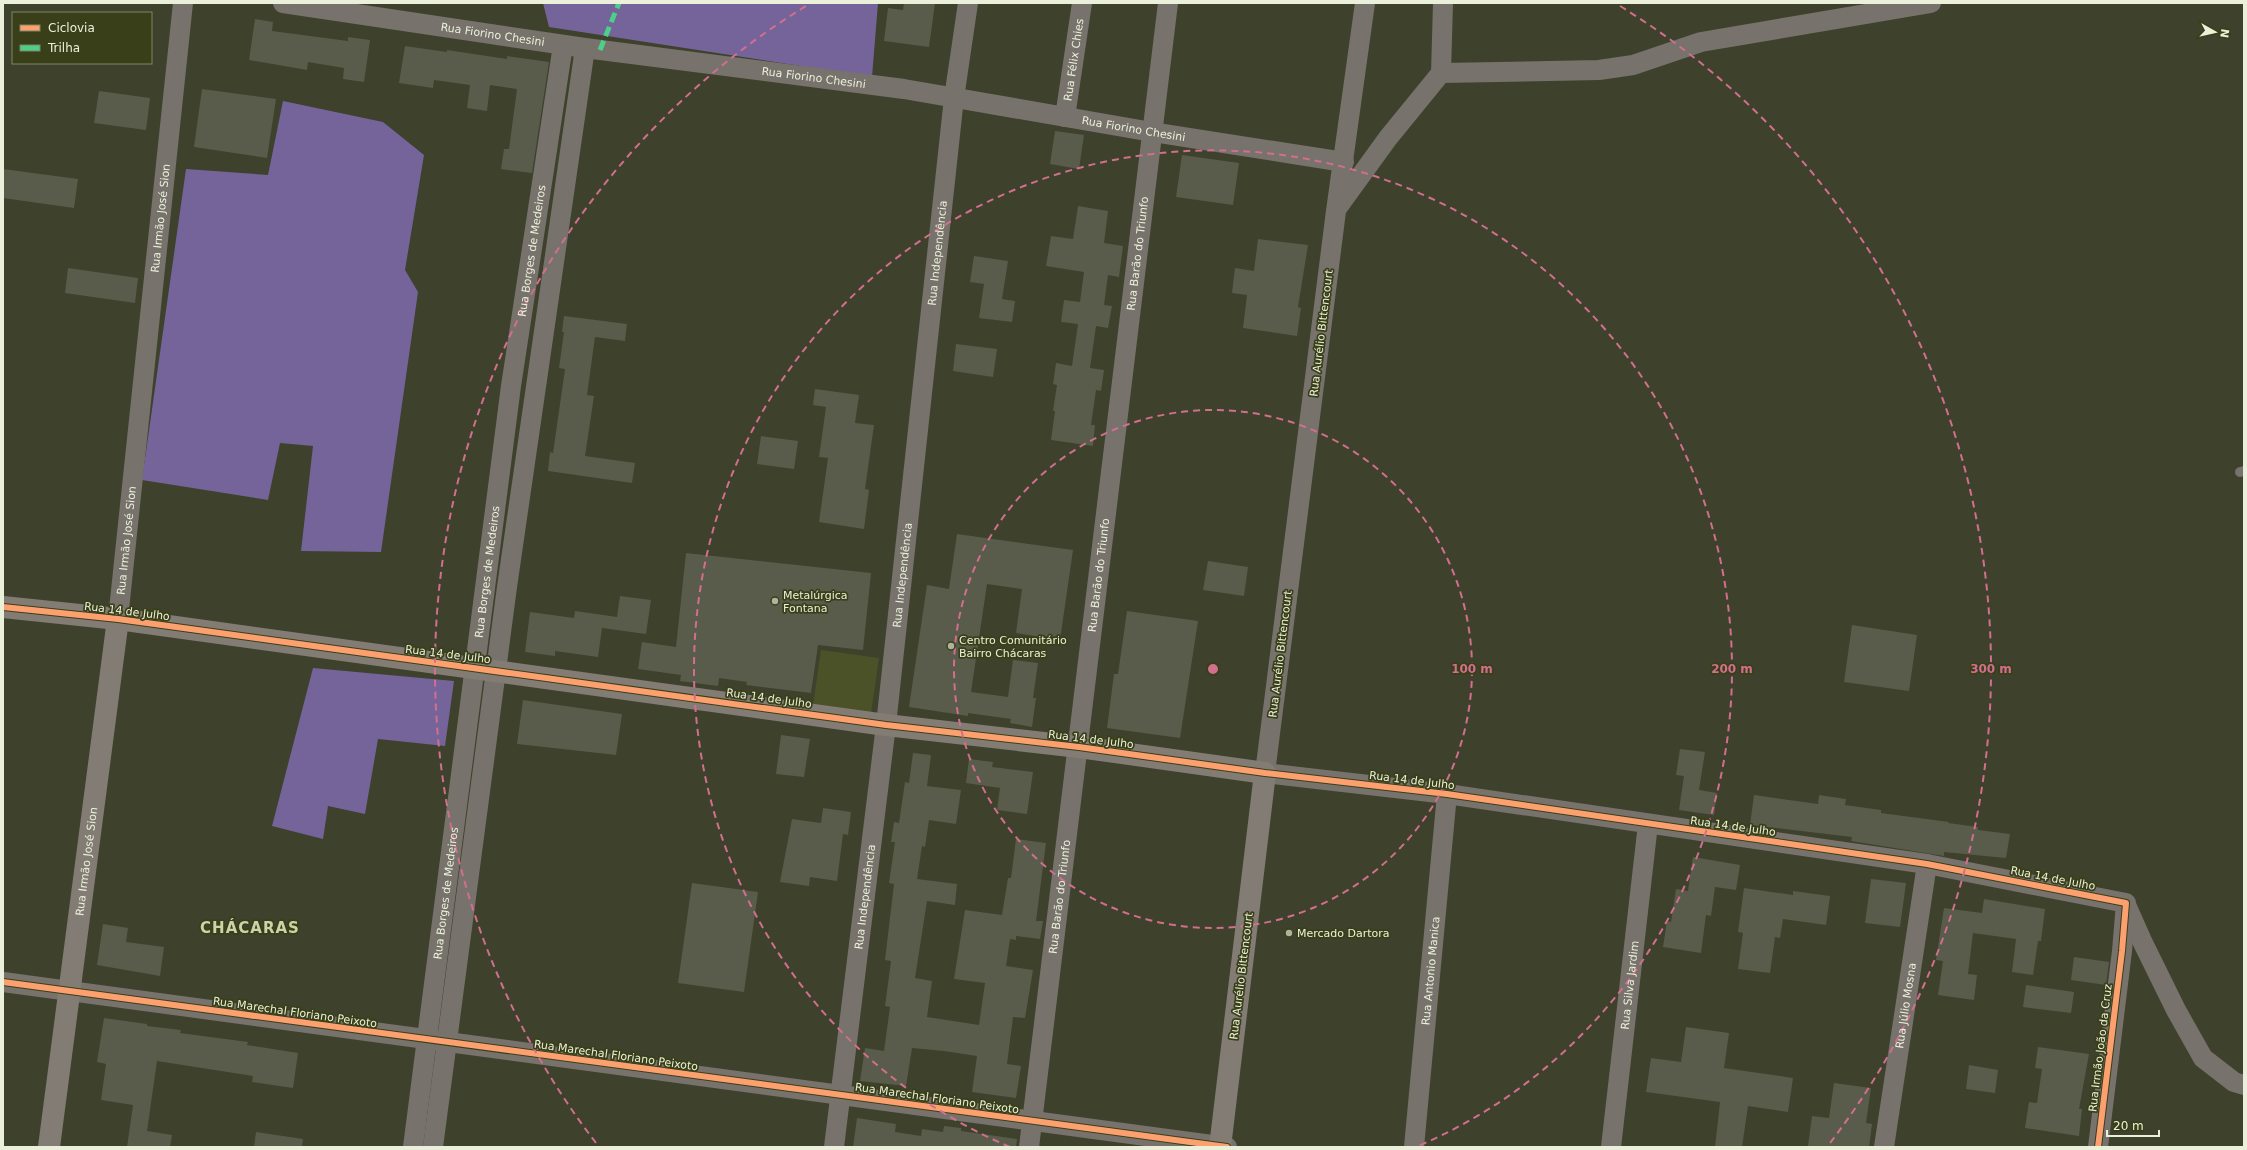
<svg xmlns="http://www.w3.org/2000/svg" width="2247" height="1150" viewBox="0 0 2247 1150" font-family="'DejaVu Sans',sans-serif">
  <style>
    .built { fill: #4c5227 }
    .forest { fill: #74649a }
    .building { fill: #595c4a }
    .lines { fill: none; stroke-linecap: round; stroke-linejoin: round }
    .lane { stroke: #77726c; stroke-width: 10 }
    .street { stroke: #77726c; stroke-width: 20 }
    .secondary { stroke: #827c74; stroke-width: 22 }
    .quiet { stroke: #4dcf88; stroke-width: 5; stroke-dasharray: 10 5; stroke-linecap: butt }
    .cycleway-casing { stroke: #393f18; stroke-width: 8 }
    .cycleway { stroke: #fca06f; stroke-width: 6 }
    .ring { fill: none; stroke: #d26e8e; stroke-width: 2; stroke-dasharray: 7 5 }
    .poi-dot { fill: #aeb39d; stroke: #393f18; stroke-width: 1.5 }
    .labels { text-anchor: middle; stroke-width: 3.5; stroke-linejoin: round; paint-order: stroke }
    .street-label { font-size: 11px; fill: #ebf0da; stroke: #393f18 }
    .poi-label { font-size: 11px; fill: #ebf0da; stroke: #393f18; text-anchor: start }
    .district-label { font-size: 15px; font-weight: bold; letter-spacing: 1px; fill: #cbd3a7; stroke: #393f18 }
    .centre { fill: #d26e8e; stroke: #393f18; stroke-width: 2 }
    .ring-label { font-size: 12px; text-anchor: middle; font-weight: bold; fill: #d26e8e; stroke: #393f18; stroke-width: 3.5; stroke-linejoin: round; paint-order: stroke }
  </style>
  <rect width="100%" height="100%" fill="#3e412c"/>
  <polygon class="built" points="821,650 879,658 870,720 812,712"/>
  <g class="forest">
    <polygon points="543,3 878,3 872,77 549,27"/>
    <polygon points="283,101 383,122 424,155 405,270 418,292 381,552 301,551 313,446 280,443 268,500 142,480 186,169 268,175"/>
    <polygon points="313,668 454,681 445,746 378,739 365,814 328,806 323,839 272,826"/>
  </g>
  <g class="building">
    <polygon points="904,3 935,3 929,47 884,41 888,8 903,10"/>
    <polygon points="255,19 273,22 272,31 348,41 348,37 370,40 364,82 343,79 344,68 308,62 307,70 249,60"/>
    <polygon points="405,46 447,52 447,50 507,59 507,56 549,62 532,173 501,169 504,149 509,149 517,89 490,85 487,111 467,108 470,85 434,80 433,88 399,83"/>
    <polygon points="202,89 276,99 267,158 194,147"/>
    <polygon points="99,91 150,98 146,130 94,123"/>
    <polygon points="1055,131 1084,135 1079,169 1050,164"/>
    <polygon points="1182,155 1239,163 1233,205 1176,197"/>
    <polygon points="3,169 78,179 74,208 3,198"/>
    <polygon points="1078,206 1108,211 1104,243 1123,246 1119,277 1108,275 1104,305 1112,306 1108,328 1096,326 1090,368 1104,370 1101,391 1096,390 1091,425 1095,425 1093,446 1051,440 1055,411 1053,411 1057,385 1053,384 1056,363 1072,366 1078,324 1061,322 1064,300 1080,302 1084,272 1046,266 1051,236 1073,239"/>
    <polygon points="1258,239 1308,245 1298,307 1301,308 1297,336 1243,328 1247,295 1232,293 1235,268 1254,271"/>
    <polygon points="974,256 1008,261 1002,299 1015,301 1012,322 979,318 984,284 970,282"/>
    <polygon points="68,268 138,278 135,303 65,293"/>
    <polygon points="564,316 627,324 625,341 595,337 587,395 594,396 585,456 635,463 632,483 548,471 550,452 553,453 565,369 559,368 564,332 562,332"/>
    <polygon points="956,344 997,349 993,377 953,371"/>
    <polygon points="815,389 859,395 855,423 874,425 865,489 869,490 864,529 819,522 828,458 819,457 826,407 813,405"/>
    <polygon points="761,436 798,441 794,469 757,464"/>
    <polygon points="957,534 1073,550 1060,640 1016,633 1022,589 987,584 971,692 1008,697 1013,660 1038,663 1033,698 1036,698 1032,727 1010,723 1011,719 968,713 968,716 909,707 927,585 949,589"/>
    <polygon points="686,553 871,573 863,650 818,645 811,693 746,685 747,682 719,678 718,686 680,681 681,675 638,669 642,642 676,647"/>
    <polygon points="1208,561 1248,567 1244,596 1203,590"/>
    <polygon points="620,596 651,600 646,634 602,628 598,657 555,651 555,656 525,652 530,612 574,618 575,611 617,617"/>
    <polygon points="1127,611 1198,621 1180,738 1107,728 1114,674 1118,674"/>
    <polygon points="1852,625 1917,635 1909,691 1844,682"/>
    <polygon points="523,700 622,714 616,755 517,744"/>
    <polygon points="781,735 810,739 804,777 776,774"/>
    <polygon points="1680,749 1705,752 1699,790 1717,793 1714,815 1679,810 1684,776 1676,775"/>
    <polygon points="913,753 931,755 927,786 961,790 956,824 929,820 925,847 922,846 917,879 957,884 955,905 927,901 915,978 932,981 927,1017 979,1025 985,983 954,979 965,910 1002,915 1008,878 1011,878 1016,839 1046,843 1036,921 1043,921 1040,939 1016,936 1016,940 1010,939 1006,966 1033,970 1025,1018 1013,1017 1007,1064 1021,1066 1016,1098 972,1092 977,1056 944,1051 912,1048 906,1086 860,1081 865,1048 884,1051 890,1007 885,1006 891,961 885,960 894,884 889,883 895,842 891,842 894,822 899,823 905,782 909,783"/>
    <polygon points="969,759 993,762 992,767 1033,772 1027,814 997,810 1000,788 966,783"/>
    <polygon points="1754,795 1818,804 1819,795 1846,799 1845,805 1881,810 1881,813 1949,822 1948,823 1978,827 1978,830 2010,834 2006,858 1944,852 1944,856 1851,841 1852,837 1750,825"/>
    <polygon points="823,808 851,812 848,835 843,834 837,881 810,877 809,886 780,882 792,819 821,823"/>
    <polygon points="1693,857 1740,865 1736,890 1715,887 1711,916 1706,915 1701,953 1663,947 1667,921 1671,922 1676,889 1688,891"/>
    <polygon points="1871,879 1906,883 1900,927 1865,923"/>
    <polygon points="692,883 758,892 744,992 678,983"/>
    <polygon points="1744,888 1793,895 1793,891 1830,896 1826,925 1783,919 1780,938 1775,937 1770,973 1738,969 1743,933 1738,932"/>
    <polygon points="1984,899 2045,909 2041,941 2038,941 2033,975 2012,972 2016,939 1973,933 1968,974 1977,975 1974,1000 1938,995 1943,961 1936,960 1944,908 1982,913"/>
    <polygon points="103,924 128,928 126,942 164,947 160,976 97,965"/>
    <polygon points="2074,957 2109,962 2106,985 2071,980"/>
    <polygon points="2026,985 2074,992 2071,1013 2023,1007"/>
    <polygon points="104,1018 147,1024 147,1026 181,1030 180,1033 248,1042 247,1045 298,1053 293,1088 252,1082 253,1076 157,1061 147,1131 172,1135 170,1147 127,1147 133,1105 101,1100 106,1064 97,1062"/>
    <polygon points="1686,1027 1729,1033 1724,1068 1793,1078 1788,1112 1748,1106 1742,1147 1715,1147 1720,1102 1646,1092 1651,1058 1681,1062"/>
    <polygon points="2038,1047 2089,1054 2079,1109 2082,1109 2079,1136 2025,1128 2029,1102 2037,1103 2042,1069 2035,1068"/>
    <polygon points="1969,1065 1998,1070 1995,1093 1966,1089"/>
    <polygon points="1834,1083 1871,1088 1866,1123 1872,1124 1869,1147 1808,1146 1812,1116 1829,1118"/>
    <polygon points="857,1118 896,1124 895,1132 921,1136 922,1129 943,1132 944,1126 961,1128 961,1131 1017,1139 1016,1147 853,1147"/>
    <polygon points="256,1132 303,1139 302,1147 254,1147"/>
  </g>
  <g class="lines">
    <polyline class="lane" points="2240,472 2244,471"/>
    <g class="street">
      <path id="s1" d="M283,3l302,45 319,41 248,43 192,30"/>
      <polyline points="1365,3 1336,211 1265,773 1447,794 1927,864 2126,903 2122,951 2098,1147"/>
      <polyline points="1441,73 1443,3"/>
      <path id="s2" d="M1065,117l17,-114"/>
      <polyline points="1338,207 1388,138 1441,73 1599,70 1633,65 1701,42 1931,3"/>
      <path id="s3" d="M118,619l65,-616"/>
      <polyline points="2127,907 2143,943 2176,1010 2203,1058 2234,1082 2244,1085"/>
      <polyline points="3,982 1227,1147"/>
      <path id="s4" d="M413,1147l98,-761 52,-341"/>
      <polyline points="433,1147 507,587 585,48"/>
      <path id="s5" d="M834,1147l52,-422 68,-627 14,-95"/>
      <path id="s6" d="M1029,1147l139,-1144"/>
      <path id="s7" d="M1414,1147l33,-353"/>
      <path id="s8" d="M1611,1147l37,-323"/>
      <path id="s9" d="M1884,1147l43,-283"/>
    </g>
    <g class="secondary">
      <polyline points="3,607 118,619 886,725 1079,747 1265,773 1220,1147"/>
      <path id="s10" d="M49,1147l69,-528"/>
    </g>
    <polyline class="quiet" points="600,50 619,3"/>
    <g class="cycleway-casing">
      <g id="cycleway">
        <polyline points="3,607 118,619 886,725 1079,747 1265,773 1447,794 1927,864 2126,903 2122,951 2098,1147"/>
        <polyline points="3,982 1227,1147"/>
      </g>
    </g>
    <use href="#cycleway" class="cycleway"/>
  </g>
  <g class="ring">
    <circle cx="1213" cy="669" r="259"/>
    <path d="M1010 1147A519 519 0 1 1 1416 1147"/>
    <path d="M596 1143A778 778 0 0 1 806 6M1620 6A778 778 0 0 1 1830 1143"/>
  </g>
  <g class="poi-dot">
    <circle cx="775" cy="601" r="4"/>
    <circle cx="951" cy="646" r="4"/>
    <circle cx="1289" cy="933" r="4"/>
  </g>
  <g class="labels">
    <g class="street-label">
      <text dy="4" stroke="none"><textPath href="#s1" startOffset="212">Rua Fiorino Chesini</textPath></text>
      <text dy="4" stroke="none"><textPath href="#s2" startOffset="58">Rua Félix Chies</textPath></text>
      <text dy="4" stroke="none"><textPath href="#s1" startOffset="536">Rua Fiorino Chesini</textPath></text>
      <text dy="4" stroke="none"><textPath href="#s1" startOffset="860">Rua Fiorino Chesini</textPath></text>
      <text dy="4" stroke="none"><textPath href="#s3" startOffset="403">Rua Irmão José Sion</textPath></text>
      <text dy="4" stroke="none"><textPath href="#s4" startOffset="904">Rua Borges de Medeiros</textPath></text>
      <text dy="4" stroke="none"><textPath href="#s5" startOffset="900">Rua Independência</textPath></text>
      <text dy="4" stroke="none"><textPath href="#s6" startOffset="900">Rua Barão do Triunfo</textPath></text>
      <text transform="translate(1321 333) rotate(-83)" y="4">Rua Aurélio Bittencourt</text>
      <text dy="4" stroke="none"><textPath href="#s3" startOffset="79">Rua Irmão José Sion</textPath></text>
      <text dy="4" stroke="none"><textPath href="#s4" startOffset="580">Rua Borges de Medeiros</textPath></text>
      <text dy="4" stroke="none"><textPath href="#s5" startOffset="576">Rua Independência</textPath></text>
      <text dy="4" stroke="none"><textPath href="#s6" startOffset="576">Rua Barão do Triunfo</textPath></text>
      <text transform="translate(127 611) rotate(7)" y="4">Rua 14 de Julho</text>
      <text transform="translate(448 654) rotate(7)" y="4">Rua 14 de Julho</text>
      <text transform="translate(1280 654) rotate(-83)" y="4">Rua Aurélio Bittencourt</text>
      <text transform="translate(769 698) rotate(8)" y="4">Rua 14 de Julho</text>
      <text transform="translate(1091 739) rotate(7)" y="4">Rua 14 de Julho</text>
      <text transform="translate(1412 780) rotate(7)" y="4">Rua 14 de Julho</text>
      <text transform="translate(1733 826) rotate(8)" y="4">Rua 14 de Julho</text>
      <text dy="4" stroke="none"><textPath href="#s10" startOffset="288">Rua Irmão José Sion</textPath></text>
      <text transform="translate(2053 878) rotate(11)" y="4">Rua 14 de Julho</text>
      <text dy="4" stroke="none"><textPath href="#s4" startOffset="256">Rua Borges de Medeiros</textPath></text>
      <text dy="4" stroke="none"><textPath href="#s5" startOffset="252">Rua Independência</textPath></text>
      <text dy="4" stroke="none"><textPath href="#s6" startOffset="252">Rua Barão do Triunfo</textPath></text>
      <text dy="4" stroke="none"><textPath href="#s7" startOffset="177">Rua Antonio Manica</textPath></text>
      <text transform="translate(1241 976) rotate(-83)" y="4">Rua Aurélio Bittencourt</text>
      <text dy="4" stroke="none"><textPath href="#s8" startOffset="163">Rua Silva Jardim</textPath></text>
      <text dy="4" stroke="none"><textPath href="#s9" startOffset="143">Rua Júlio Mosna</textPath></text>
      <text transform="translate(295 1012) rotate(8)" y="4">Rua Marechal Floriano Peixoto</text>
      <text transform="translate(2100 1048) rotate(-83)" y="4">Rua Irmão João da Cruz</text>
      <text transform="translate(616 1055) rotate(8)" y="4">Rua Marechal Floriano Peixoto</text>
      <text transform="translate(937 1098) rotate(8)" y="4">Rua Marechal Floriano Peixoto</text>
    </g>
    <g class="poi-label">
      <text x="783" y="599">Metalúrgica<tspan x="783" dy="13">Fontana</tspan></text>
      <text x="959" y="644">Centro Comunitário<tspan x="959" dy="13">Bairro Chácaras</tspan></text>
      <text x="1297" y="937">Mercado Dartora</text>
    </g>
    <g class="district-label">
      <text x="250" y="933">CHÁCARAS</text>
    </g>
  </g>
  <circle cx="1213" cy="669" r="6" class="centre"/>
  <g class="ring-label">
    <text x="1472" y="673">100 m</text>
    <text x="1732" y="673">200 m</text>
    <text x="1991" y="673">300 m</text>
  </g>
  <rect width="2247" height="1150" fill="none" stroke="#ebf0da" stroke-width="8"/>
  <rect x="12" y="12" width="140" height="52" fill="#393f18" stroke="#808666"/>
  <rect x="20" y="25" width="20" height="6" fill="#fca06f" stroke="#808666"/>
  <text x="48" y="32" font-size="12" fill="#ebf0da">Ciclovia</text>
  <rect x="20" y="45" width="20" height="6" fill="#4dcf88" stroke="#808666"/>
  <text x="48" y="52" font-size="12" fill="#ebf0da">Trilha</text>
  <g transform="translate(2215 32) rotate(98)" stroke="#393f18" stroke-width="3" paint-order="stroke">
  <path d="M0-3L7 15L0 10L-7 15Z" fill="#ebf0da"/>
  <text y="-6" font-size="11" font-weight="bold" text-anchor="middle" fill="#ebf0da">N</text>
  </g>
  <path d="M2107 1130v6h52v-6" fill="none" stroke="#ebf0da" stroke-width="2"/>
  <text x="2113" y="1130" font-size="12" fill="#ebf0da" stroke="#393f18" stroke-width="3" paint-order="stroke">20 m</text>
</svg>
